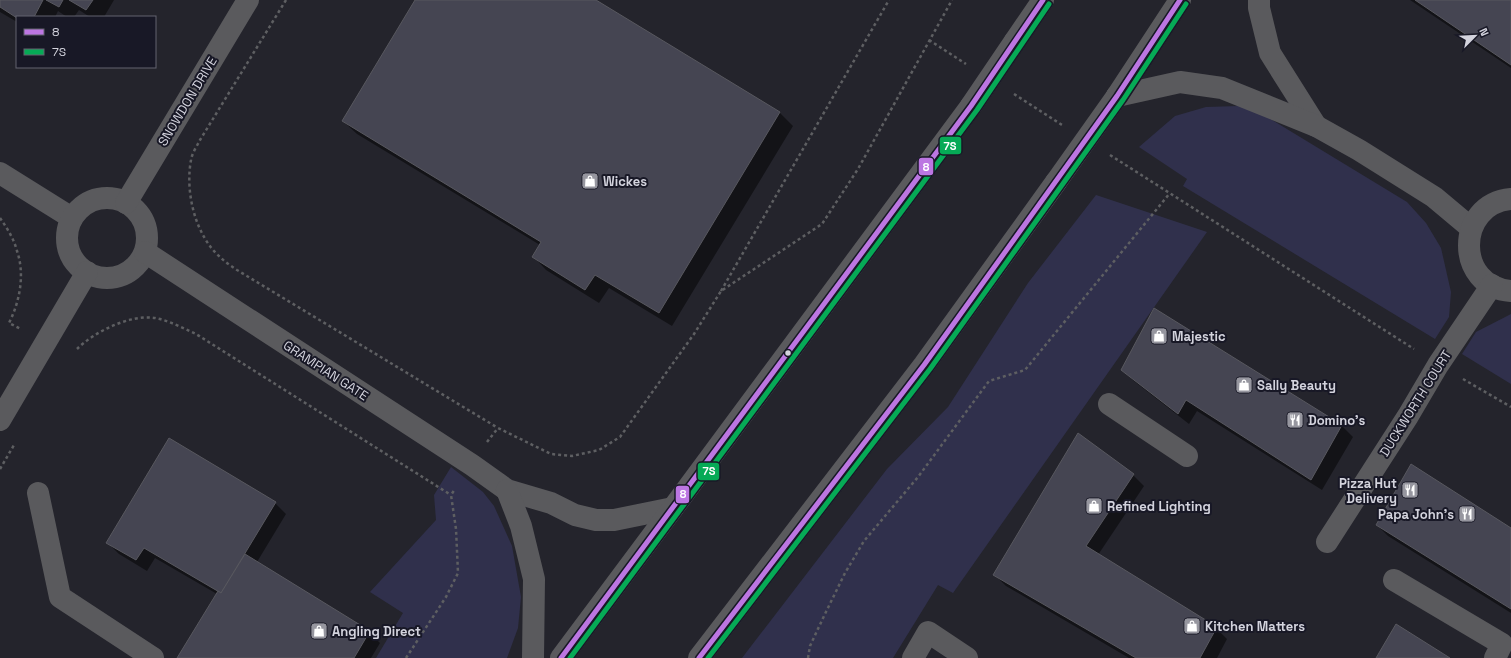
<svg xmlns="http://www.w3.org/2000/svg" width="1511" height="658" viewBox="0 0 1511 658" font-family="'Space Grotesk',sans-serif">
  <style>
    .green { fill: #30304c }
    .shadow { fill: #0007 }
    .building { fill: #454552; stroke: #58585f }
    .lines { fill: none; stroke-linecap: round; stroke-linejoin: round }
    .path { stroke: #5e5f62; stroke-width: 2.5; stroke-dasharray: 3 3; stroke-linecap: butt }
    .minor { stroke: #5a5a5d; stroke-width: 22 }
    .minor-bridge { stroke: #5a5a5d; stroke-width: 22 }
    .bus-1-casing { stroke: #181826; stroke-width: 8 }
    .bus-2-casing { stroke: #181826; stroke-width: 8 }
    .bus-1 { stroke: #bc76e2; stroke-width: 5 }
    .bus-2 { stroke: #06aa56; stroke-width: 5 }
    .bus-dot { fill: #d3d3dd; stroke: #181826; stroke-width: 1.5 }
    .labels { text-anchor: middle; stroke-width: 4; stroke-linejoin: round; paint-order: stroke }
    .street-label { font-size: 13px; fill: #d3d3dd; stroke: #181826 }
    .poi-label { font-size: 13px; font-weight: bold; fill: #d3d3dd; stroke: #181826; text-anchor: start }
    .line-badge { stroke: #181826; stroke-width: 1.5 }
    .badge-label { font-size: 11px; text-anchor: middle; font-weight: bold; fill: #fff }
  </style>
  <rect width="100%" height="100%" fill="#24242c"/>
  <g class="green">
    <polygon points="1239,106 1262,114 1407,202 1426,223 1441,248 1451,292 1449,317 1435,339 1183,186 1187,179 1139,147 1175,116 1206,107"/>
    <polygon points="1096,195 1207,232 953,593 938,585 893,658 742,658 887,469 948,407 1028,283"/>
    <polygon points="1511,314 1511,384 1462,354 1476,332"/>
    <polygon points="451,467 483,492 494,506 512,546 521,597 518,628 507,658 376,658 403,613 370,592 436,520 434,495"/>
  </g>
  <g class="shadow">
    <polygon points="0,0 114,0 104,17 90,17 79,10 74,17 67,17 58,11 55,17 17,17 17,22 0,12"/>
    <polygon points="417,0 594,0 780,113 793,126 672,326 609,288 599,303 546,270 533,256 540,245 357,134 343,121"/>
    <polygon points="1410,0 1511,0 1511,68"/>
    <polygon points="1154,309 1342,426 1353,437 1322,490 1197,411 1189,424 1134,381 1122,370"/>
    <polygon points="1133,475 1144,486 1098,555 1216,628 1227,639 1217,658 1129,658 1006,586 995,575"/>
    <polygon points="275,503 286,514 257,562 369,632 380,643 371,658 178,658 217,594 155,558 147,571 119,554 108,543"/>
    <polygon points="1377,525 1511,529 1511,613 1388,536"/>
  </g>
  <g class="building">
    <polygon points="0,0 43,0 34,17 17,18 0,7"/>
    <polygon points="46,0 63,0 59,7"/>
    <polygon points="69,0 93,0 86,10"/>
    <polygon points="415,0 596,0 780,112 659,313 595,275 585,290 532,257 541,242 342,121"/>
    <polygon points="1415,0 1511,0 1511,65"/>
    <polygon points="1154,308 1342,425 1311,480 1186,400 1178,414 1121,370"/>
    <polygon points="1078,433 1134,474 1086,546 1217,627 1200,658 1136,658 993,575"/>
    <polygon points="169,438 276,502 221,593 144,548 136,560 106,543"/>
    <polygon points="1411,464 1511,528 1511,609 1376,525"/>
    <polygon points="245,554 370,631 354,658 177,658 218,591 221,593"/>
    <polygon points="1396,624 1450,658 1376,658"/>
  </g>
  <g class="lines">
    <g class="path">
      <path d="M286,0l-86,140c-3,6 -8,13 -9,20 -6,32 4,75 29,97 5,5 11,9 17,13l261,158"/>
      <polyline points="929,40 966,64"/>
      <polyline points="1014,94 1062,125"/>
      <polyline points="1110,155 1414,349"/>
      <path d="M0,218c7,10 14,21 17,33 8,23 3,50 -8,72l12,6"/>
      <polyline points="721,291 889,0"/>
      <path d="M77,349c17,-17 53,-35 78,-31 15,3 28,10 41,16l255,161"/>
      <polyline points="1463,379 1511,407"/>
      <polyline points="487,442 498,428 551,454 572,456 599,450 620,437 694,334 721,291 822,224 858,169 952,0"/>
      <polyline points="0,469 14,445"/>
      <polyline points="406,658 446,597 458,573 456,529 451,495 455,489"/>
      <polyline points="808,658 810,646 824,616 845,573 864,541 918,477 989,381 1025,370 1170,193"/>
    </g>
    <g class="minor">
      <polyline points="1259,0 1259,8 1270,53 1316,126"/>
      <polyline points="1015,41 1043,0"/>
      <polyline points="1117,96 1180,82 1222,88 1316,126 1359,150 1434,197 1471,228"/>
      <polyline points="1117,96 1180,0"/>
      <polyline points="0,173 72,218"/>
      <circle cx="107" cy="238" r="40"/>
      <path d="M1511,199c-56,5 -56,88 0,92"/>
      <polyline points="126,203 248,0"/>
      <polyline points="145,252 472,465 507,490 551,503 575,515 596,520 614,520 673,508"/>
      <polyline points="1109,404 1187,456"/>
      <polyline points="0,420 87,272"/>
      <polyline points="507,490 521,526 534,579 533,658"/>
      <polyline points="38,493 60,597 153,658"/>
      <polyline points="1327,542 1408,416 1438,365 1492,285"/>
      <polyline points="1394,580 1502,644 1495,658"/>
      <polyline points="561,658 673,508 971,106"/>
      <polyline points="699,658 924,365 1056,182"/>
      <polyline points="913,658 928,632 967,658"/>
    </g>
    <g class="minor-bridge">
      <polyline points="971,106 1015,41"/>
      <polyline points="1056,182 1117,96"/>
    </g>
    <g class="bus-1-casing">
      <g id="bus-1">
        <polyline points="561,658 971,106 1043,0"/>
        <polyline points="699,658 924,365 1117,96 1180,0"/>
      </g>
    </g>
    <g class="bus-2-casing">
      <g id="bus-2">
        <polyline points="570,658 977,110 1049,4"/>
        <polyline points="708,658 930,369 1123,100 1186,4"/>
      </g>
    </g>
    <use href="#bus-1" class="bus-1"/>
    <use href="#bus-2" class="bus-2"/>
  </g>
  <defs>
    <g id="shop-square" transform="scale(0.9)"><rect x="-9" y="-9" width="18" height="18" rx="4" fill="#96969f" stroke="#181826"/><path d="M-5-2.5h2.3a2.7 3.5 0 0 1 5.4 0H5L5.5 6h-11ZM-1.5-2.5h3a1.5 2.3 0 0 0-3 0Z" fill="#fff"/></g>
    <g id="restaurant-square" transform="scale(0.9)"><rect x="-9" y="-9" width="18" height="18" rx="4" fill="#96969f" stroke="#181826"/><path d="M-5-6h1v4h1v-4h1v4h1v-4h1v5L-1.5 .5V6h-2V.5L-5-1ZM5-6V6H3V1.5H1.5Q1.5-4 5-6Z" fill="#fff"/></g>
  </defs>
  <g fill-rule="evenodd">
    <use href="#shop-square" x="590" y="181"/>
    <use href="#shop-square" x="1159" y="336"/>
    <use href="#shop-square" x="1244" y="385"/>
    <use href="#restaurant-square" x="1295" y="420"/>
    <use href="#restaurant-square" x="1410" y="490"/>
    <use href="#shop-square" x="1094" y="506"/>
    <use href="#restaurant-square" x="1467" y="514"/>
    <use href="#shop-square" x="1192" y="626"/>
    <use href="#shop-square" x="319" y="631"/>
  </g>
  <circle class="bus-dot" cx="788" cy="353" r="3.5"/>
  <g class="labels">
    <g class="street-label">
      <text transform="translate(187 101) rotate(-59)" y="5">SNOWDON DRIVE</text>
      <text transform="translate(326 370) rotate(33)" y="5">GRAMPIAN GATE</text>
      <text transform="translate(1415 403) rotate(-58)" y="5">DUCKWORTH COURT</text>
    </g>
    <g class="poi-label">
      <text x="603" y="186">Wickes</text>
      <text x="1172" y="341">Majestic</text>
      <text x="1257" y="390">Sally Beauty</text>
      <text x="1308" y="425">Domino's</text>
      <text x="1397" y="488" text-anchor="end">Pizza Hut<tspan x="1397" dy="15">Delivery</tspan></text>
      <text x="1107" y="511">Refined Lighting</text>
      <text x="1454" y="519" text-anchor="end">Papa John's</text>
      <text x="1205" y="631">Kitchen Matters</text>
      <text x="332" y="636">Angling Direct</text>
    </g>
  </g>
  <g class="line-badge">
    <rect x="939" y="136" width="23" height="19" rx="4" fill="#06aa56"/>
    <rect x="918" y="157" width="16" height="19" rx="4" fill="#bc76e2"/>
    <rect x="697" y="462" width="23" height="19" rx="4" fill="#06aa56"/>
    <rect x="675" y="485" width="15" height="19" rx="4" fill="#bc76e2"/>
  </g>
  <g class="badge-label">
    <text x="950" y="150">7S</text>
    <text x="926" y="171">8</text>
    <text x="709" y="475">7S</text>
    <text x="683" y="498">8</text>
  </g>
  <rect x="16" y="16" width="140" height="52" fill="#181826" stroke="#63636f"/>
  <rect x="24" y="29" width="20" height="6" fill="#bc76e2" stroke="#63636f"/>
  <text x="52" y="36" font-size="12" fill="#d3d3dd">8</text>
  <rect x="24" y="49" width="20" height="6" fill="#06aa56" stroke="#63636f"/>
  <text x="52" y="56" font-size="12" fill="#d3d3dd">7S</text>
  <g transform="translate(1475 36) rotate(66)" stroke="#181826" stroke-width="3" paint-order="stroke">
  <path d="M0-3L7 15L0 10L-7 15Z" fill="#d3d3dd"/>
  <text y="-6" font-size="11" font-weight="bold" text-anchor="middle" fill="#d3d3dd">N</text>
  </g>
</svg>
